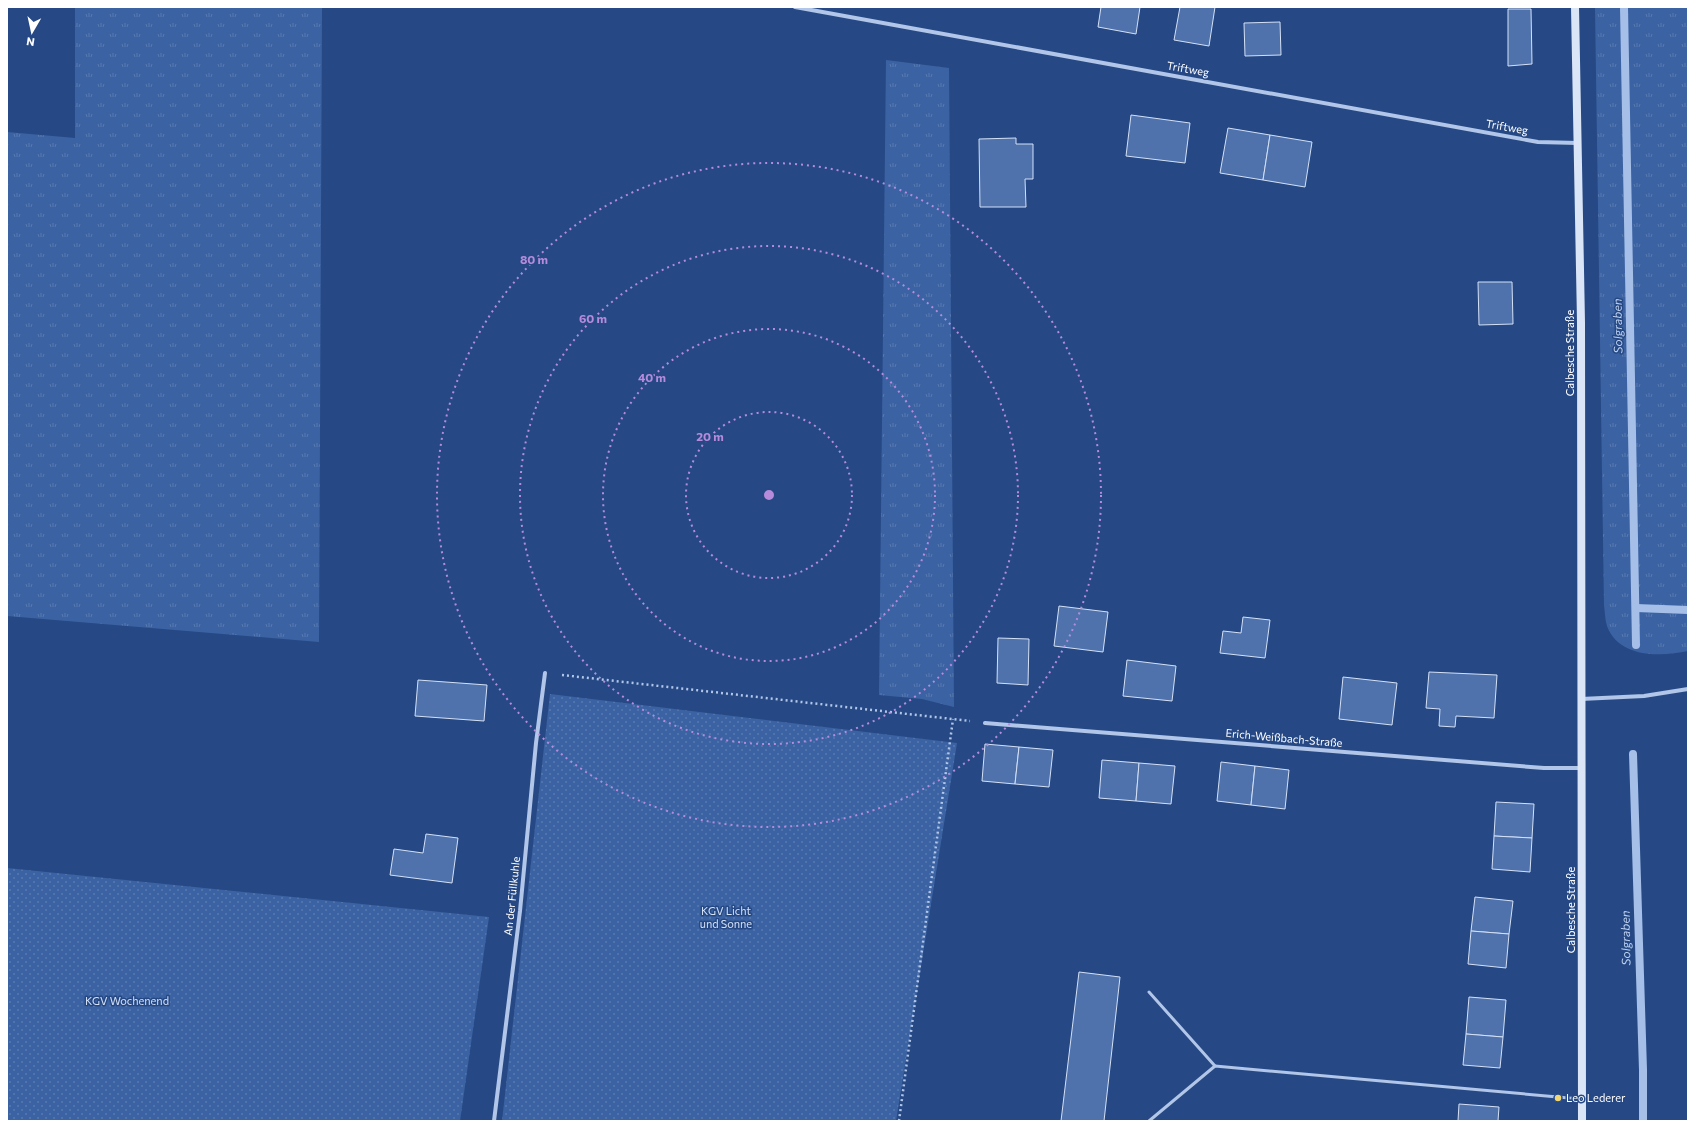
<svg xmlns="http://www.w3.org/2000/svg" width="1695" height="1128" viewBox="0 0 1695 1128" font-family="Commissioner,sans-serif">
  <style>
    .grass { fill: url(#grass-tufts) }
    .garden { fill: url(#garden-dots) }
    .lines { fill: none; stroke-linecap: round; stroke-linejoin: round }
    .stream { stroke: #a5bfe8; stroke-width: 8 }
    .building { fill: #4f72ad; stroke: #d4e1f6 }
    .path { stroke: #b1c6e8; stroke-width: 2.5; stroke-dasharray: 2 3; stroke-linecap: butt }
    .service { stroke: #b1c6e8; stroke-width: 3 }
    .minor { stroke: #b1c6e8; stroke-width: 4 }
    .secondary { stroke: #dae5f7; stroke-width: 8 }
    .ring { fill: none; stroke: #b68bdc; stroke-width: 2; stroke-dasharray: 2 4 }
    .poi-dot { fill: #f1d676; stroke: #264985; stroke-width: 1.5 }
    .labels { text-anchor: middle; stroke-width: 3; stroke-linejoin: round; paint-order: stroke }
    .street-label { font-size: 11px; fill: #fff; stroke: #264985 }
    .park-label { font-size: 11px; fill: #d4e1f6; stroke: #264985 }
    .poi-label { font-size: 11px; fill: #fff; stroke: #264985; text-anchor: start }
    .water-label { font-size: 12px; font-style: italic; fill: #bcd0ef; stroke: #264985 }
    .centre { fill: #b68bdc; stroke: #264985; stroke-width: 2 }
    .ring-label { font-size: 12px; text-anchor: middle; font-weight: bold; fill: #b68bdc; stroke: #264985; stroke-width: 3; stroke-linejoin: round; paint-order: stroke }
  </style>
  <defs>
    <pattern id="grass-tufts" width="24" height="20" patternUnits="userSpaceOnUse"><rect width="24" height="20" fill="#3b62a2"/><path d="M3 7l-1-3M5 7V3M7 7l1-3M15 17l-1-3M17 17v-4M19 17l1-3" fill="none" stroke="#587ab0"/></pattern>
    <pattern id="garden-dots" width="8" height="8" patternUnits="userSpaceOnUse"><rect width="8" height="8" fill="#3b62a2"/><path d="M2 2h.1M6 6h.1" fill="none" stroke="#587ab0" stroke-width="1.8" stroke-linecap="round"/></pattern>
  </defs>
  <rect width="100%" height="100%" fill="#264985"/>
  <g class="grass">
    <polygon points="75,7 322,7 319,642 7,616 7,132 75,138"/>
    <path d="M1595,7h93v644c-28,6 -69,7 -81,-25 -2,-6 -2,-14 -3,-21z"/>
    <polygon points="886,60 949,68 954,707 922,699 879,695"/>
  </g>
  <g class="garden">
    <polygon points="550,694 957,743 896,1121 502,1121"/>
    <polygon points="7,868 489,917 460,1121 7,1121"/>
  </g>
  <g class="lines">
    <g class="stream">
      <polyline points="1624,7 1636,645"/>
      <polyline points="1636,608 1688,610"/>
      <polyline points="1633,754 1643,1070 1643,1121"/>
    </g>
  </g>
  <g class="building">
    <polygon points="1101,7 1140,7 1136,34 1098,27"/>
    <polygon points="1180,7 1215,7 1209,46 1174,40"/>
    <polygon points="1508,9 1531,9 1532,64 1508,66"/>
    <polygon points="1280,22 1281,55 1245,56 1244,23"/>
    <polygon points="1131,115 1190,123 1185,163 1126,156"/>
    <polygon points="1228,128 1270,135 1263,180 1220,173"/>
    <polygon points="1270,135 1312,142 1305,187 1263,180"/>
    <polygon points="1016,138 1016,144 1033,144 1033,179 1025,179 1026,207 980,207 979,139"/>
    <polygon points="1478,282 1512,282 1513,324 1479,325"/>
    <polygon points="1059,606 1108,612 1103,652 1054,646"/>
    <polygon points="1243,617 1270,620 1265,658 1220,653 1223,631 1241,633"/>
    <polygon points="998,638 1029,639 1028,685 997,683"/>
    <polygon points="1127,660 1176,666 1172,701 1123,696"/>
    <polygon points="1429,672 1497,675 1494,718 1456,716 1455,727 1439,726 1440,709 1426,708"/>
    <polygon points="1343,677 1397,683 1392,725 1339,719"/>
    <polygon points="418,680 487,685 484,721 415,716"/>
    <polygon points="985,744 1019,747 1015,784 982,781"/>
    <polygon points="1019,747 1053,750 1049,787 1015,784"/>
    <polygon points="1102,760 1139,763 1136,801 1099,798"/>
    <polygon points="1221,762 1255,766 1251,805 1217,801"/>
    <polygon points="1139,763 1175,766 1171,804 1136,801"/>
    <polygon points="1255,766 1289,770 1285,809 1251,805"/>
    <polygon points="1496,802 1534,804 1532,838 1494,836"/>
    <polygon points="426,834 458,838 452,883 390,875 394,849 423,853"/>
    <polygon points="1494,836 1532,838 1530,872 1492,869"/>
    <polygon points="1475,897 1513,901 1509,934 1471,931"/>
    <polygon points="1471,931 1509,934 1506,968 1468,964"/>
    <polygon points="1079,972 1120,977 1104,1121 1061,1121"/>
    <polygon points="1469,997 1506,1000 1503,1037 1466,1034"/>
    <polygon points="1466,1034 1503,1037 1500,1068 1463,1065"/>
    <polygon points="1459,1104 1499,1107 1498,1121 1458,1121"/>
  </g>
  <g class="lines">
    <g class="path">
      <polyline points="562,675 970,721"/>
      <polyline points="899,1121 953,719"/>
    </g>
    <g class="service">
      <polyline points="1149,992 1215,1066"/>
      <polyline points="1149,1121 1215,1066 1580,1099"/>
    </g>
    <g class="minor">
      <polyline points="795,7 1538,142 1578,143"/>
      <polyline points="1581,699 1644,696 1688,689"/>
      <polyline points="985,723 1544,768 1581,768"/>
      <polyline points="494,1121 520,911 536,743 545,673"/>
    </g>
    <polyline class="secondary" points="1575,7 1581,322 1582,1121"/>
  </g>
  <g class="ring">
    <circle cx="769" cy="495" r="83"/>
    <circle cx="769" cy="495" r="166"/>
    <circle cx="769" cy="495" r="249"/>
    <circle cx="769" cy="495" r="332"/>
  </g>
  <circle class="poi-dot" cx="1558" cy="1098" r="4"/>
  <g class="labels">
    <g class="street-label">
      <text transform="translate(1188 69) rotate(10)" y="4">Triftweg</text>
      <text transform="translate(1507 127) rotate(10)" y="4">Triftweg</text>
      <text transform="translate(1570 353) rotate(-90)" y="4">Calbesche Straße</text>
      <text transform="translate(1284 738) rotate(5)" y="4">Erich-Weißbach-Straße</text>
      <text transform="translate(512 896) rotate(-84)" y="4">An der Füllkuhle</text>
      <text transform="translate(1571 910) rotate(-90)" y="4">Calbesche Straße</text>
    </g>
    <g class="park-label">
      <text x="726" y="915">KGV Licht<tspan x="726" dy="13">und Sonne</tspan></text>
      <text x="127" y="1005">KGV Wochenend</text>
    </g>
    <g class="poi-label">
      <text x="1566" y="1102">Leo Lederer</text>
    </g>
    <g class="water-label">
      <text transform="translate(1618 326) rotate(-91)" y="4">Solgraben</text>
      <text transform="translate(1626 938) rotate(-91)" y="4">Solgraben</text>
    </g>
  </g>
  <circle cx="769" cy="495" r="6" class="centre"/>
  <g class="ring-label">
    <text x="534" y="264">80 m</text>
    <text x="593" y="323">60 m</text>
    <text x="652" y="382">40 m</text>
    <text x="710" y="441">20 m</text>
  </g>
  <rect width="1695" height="1128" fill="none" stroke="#ffffff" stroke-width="16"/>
  <g transform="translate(32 32) rotate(189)" stroke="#264985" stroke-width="3" paint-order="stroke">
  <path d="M0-3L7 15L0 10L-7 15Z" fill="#ffffff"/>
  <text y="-6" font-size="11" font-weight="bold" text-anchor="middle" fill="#ffffff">N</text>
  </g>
</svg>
